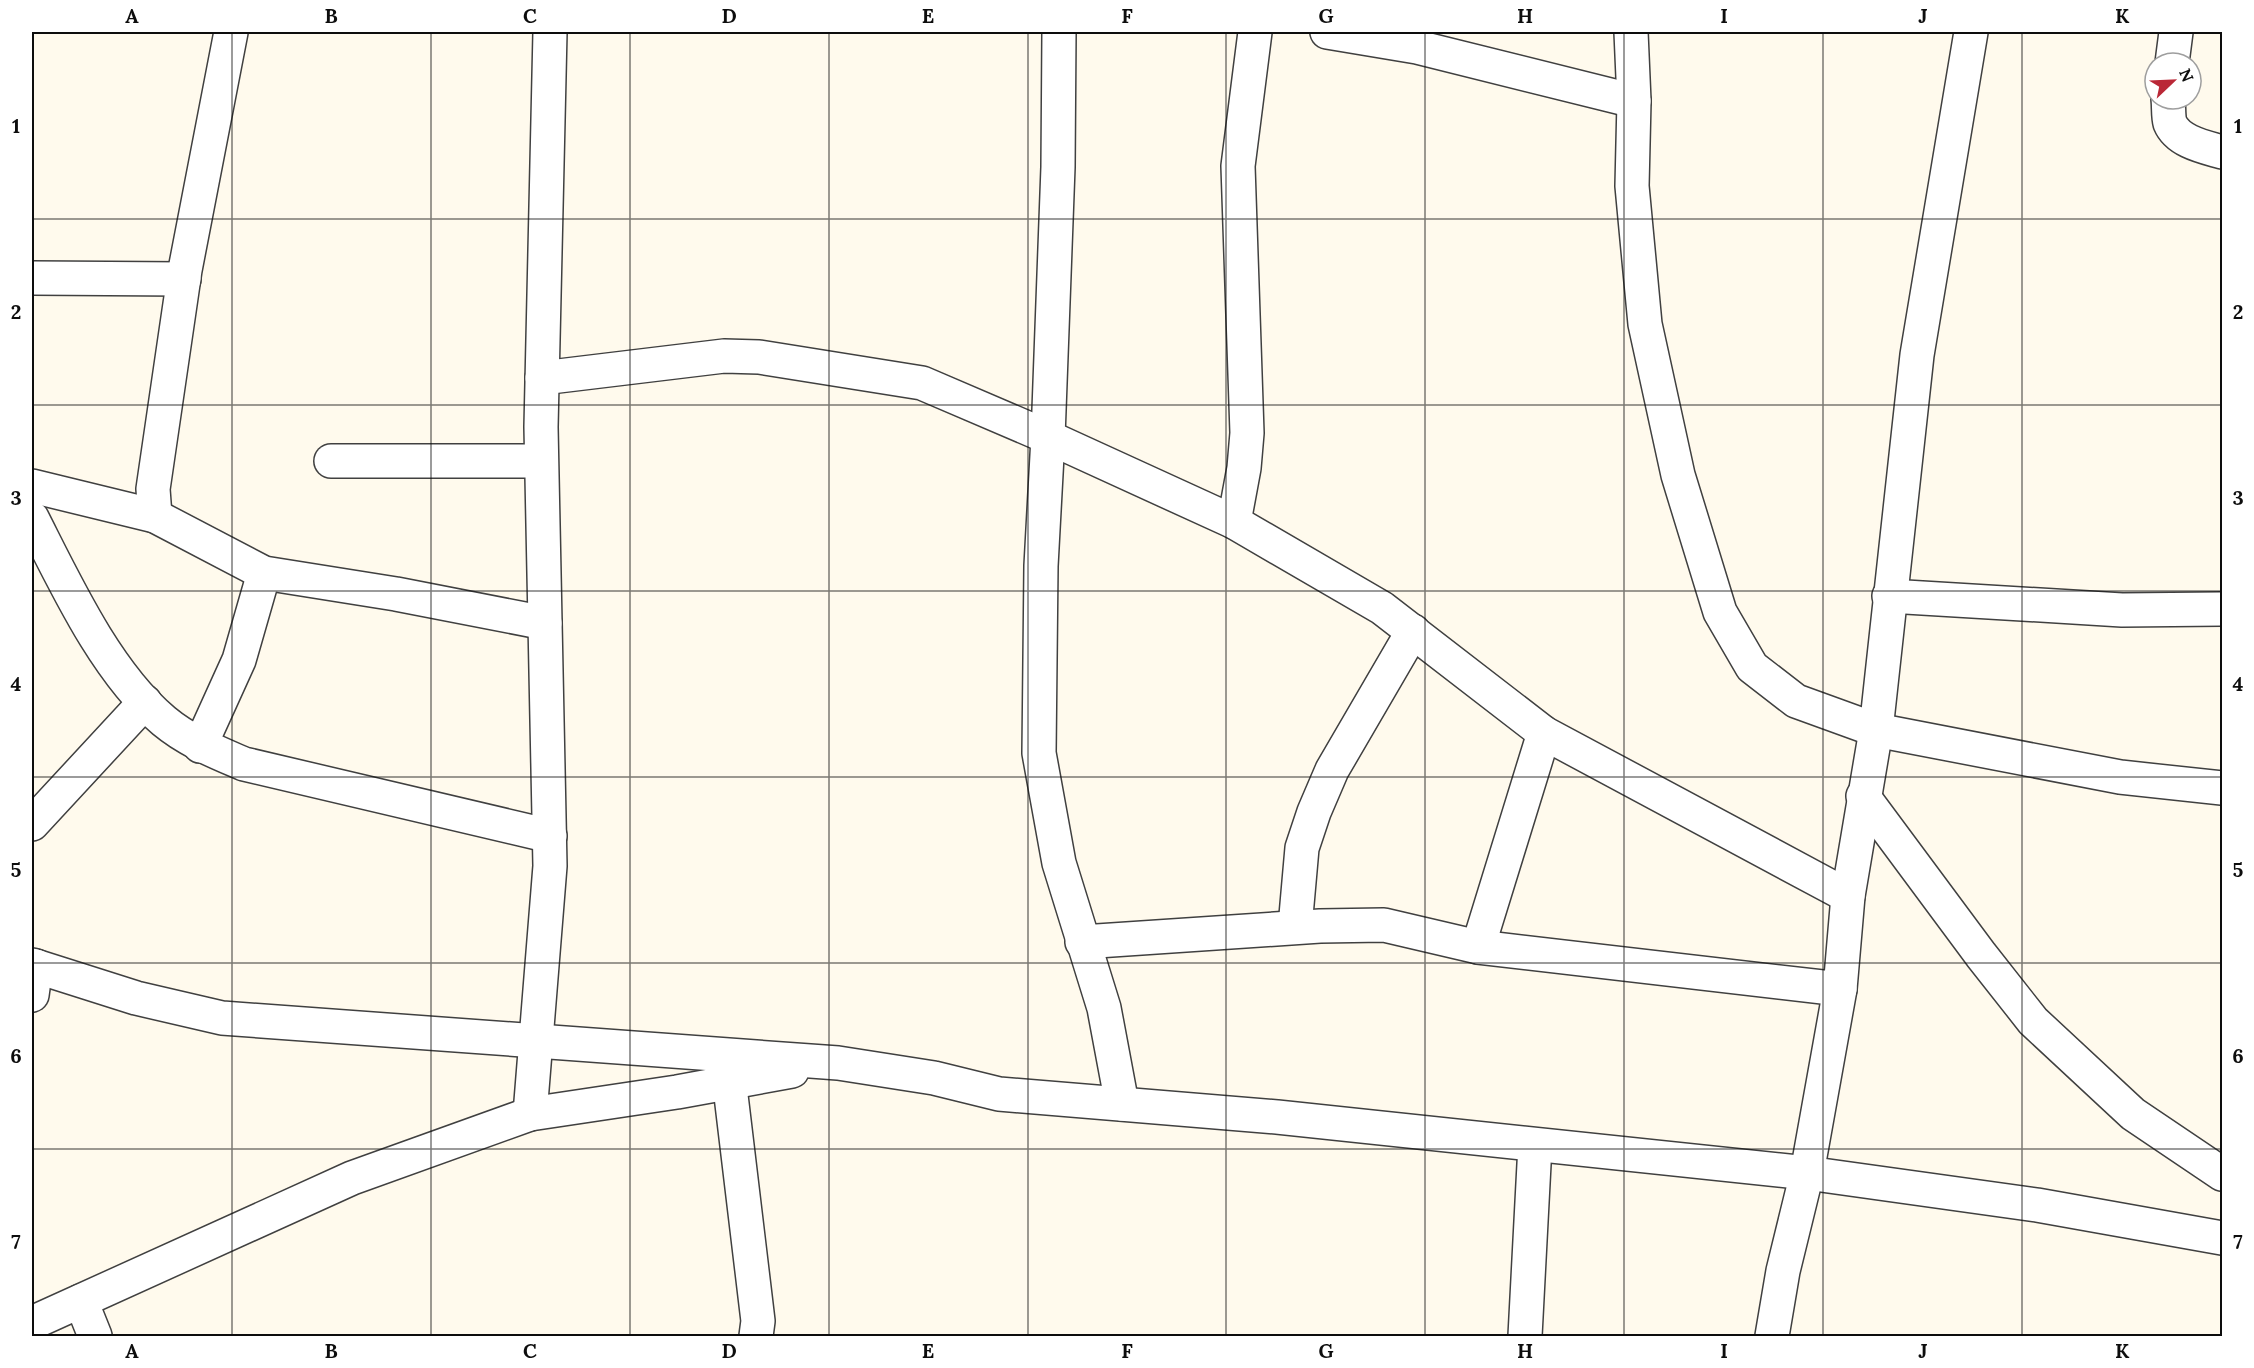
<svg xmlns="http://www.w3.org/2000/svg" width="2254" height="1368" viewBox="0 0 2254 1368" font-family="Lora,serif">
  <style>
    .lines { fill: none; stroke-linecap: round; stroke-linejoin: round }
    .minor-casing { stroke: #404040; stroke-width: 36 }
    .minor { stroke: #fff; stroke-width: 33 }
    .grid { fill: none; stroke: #0d0d0d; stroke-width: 1.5; stroke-opacity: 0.55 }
    .neatline { fill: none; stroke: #0d0d0d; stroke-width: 2 }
    .grid-label { font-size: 20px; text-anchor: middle; font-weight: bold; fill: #0d0d0d }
  </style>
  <rect width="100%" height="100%" fill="#fffaed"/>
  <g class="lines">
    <g class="minor-casing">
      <g id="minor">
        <polyline points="1059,32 1058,167 1048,437 1041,566 1039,753 1059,863 1104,1008 1122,1104"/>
        <polyline points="1327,32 1417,47 1634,101"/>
        <polyline points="1631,32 1634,101 1632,186 1645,324 1678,475 1720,612 1752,667 1796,701 1876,730 2120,777 2222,788"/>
        <polyline points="2172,63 2176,32"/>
        <path d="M2168,99c1,7 0,17 2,24 8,19 35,24 52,29"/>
        <polyline points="32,278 184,279"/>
        <polyline points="542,378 724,356 759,357 922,383 1048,437 1234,522 1382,608 1544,733 1848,896"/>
        <polyline points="331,461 541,461"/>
        <polyline points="32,486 155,516 264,573 396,594 545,623"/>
        <polyline points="155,516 153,489 185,270 231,32"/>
        <path d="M32,518c34,67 74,154 132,203 24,20 52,31 80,43l306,72"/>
        <polyline points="1234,522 1244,468 1247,433 1238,166 1255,32"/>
        <polyline points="1889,596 2122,610 2222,609"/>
        <polyline points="200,746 239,660 264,573"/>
        <polyline points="1863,796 1981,955 2033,1021 2133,1114 2222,1174"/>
        <polyline points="32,824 145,702"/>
        <polyline points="1295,927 1302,848 1314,812 1332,770 1413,631"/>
        <polyline points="1082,942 1320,926 1384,925 1478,947 1840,989"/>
        <polyline points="1478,947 1544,733"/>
        <polyline points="32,965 136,998 222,1018 838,1063 934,1078 999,1094 1277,1117 1807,1173 2037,1205 2222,1238"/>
        <polyline points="32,995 36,966"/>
        <polyline points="727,1062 758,1321 756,1336"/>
        <polyline points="530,1114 550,866 541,427 550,32"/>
        <polyline points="81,1301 95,1336"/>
        <polyline points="32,1323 352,1178 530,1114 677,1092 792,1071"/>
        <polyline points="1525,1336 1535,1145"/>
        <polyline points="1772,1336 1783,1271 1807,1173 1840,989 1848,896 1876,730 1917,355 1971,32"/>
      </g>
    </g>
    <use href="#minor" class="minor"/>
  </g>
  <path class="grid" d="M232,32v1304M431,32v1304M630,32v1304M829,32v1304M1028,32v1304M1226,32v1304M1425,32v1304M1624,32v1304M1823,32v1304M2022,32v1304M32,219h2190M32,405h2190M32,591h2190M32,777h2190M32,963h2190M32,1149h2190"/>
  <rect width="2254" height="1368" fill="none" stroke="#ffffff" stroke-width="66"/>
  <g transform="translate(2173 81) rotate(67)"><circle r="28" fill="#ffffff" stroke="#9e9e9e" stroke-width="1.5"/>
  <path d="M0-4.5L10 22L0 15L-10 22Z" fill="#ba2837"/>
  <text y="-9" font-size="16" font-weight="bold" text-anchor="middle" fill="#0d0d0d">N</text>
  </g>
  <rect x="33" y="33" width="2188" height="1302" class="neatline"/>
  <g class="grid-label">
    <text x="132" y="23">A</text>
    <text x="331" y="23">B</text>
    <text x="530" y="23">C</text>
    <text x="729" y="23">D</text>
    <text x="928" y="23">E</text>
    <text x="1127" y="23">F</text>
    <text x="1326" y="23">G</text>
    <text x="1525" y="23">H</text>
    <text x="1724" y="23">I</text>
    <text x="1923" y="23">J</text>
    <text x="2122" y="23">K</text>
    <text x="16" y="133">1</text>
    <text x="2238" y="133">1</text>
    <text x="16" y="319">2</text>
    <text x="2238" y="319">2</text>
    <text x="16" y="505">3</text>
    <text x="2238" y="505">3</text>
    <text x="16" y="691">4</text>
    <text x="2238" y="691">4</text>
    <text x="16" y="877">5</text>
    <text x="2238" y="877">5</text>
    <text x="16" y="1063">6</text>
    <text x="2238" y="1063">6</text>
    <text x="16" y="1249">7</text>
    <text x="2238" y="1249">7</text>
    <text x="132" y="1358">A</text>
    <text x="331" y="1358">B</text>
    <text x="530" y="1358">C</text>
    <text x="729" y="1358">D</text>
    <text x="928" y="1358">E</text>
    <text x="1127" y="1358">F</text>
    <text x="1326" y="1358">G</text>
    <text x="1525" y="1358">H</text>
    <text x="1724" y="1358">I</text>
    <text x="1923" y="1358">J</text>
    <text x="2122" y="1358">K</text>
  </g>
</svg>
